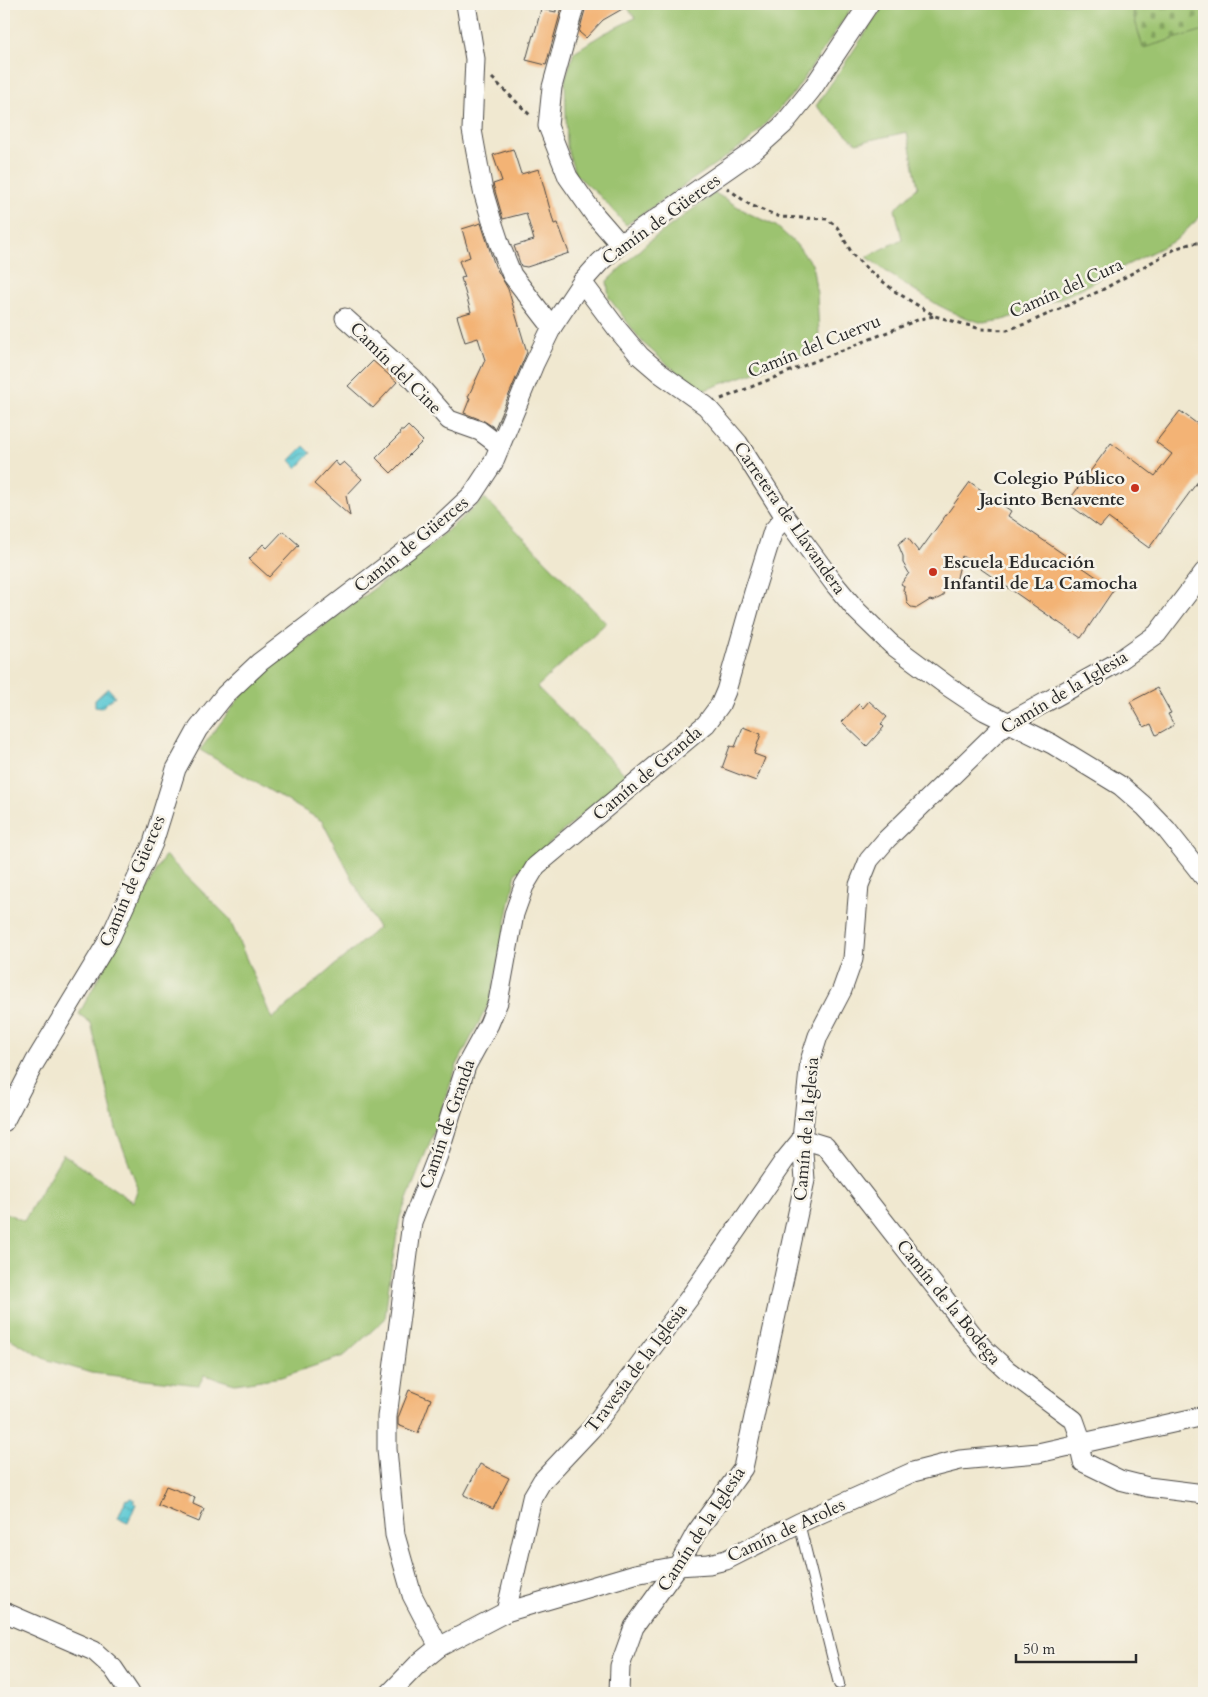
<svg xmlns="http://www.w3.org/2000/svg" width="1208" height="1697" viewBox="0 0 1208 1697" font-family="Cardo,serif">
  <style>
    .green { fill: #9cc36f; stroke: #64774d }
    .cemetery { fill: url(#cemetery-stones); stroke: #64774d }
    .water { fill: url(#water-waves); stroke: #447a80 }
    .building { fill: #f3b375 }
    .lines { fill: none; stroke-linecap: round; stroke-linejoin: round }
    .lane-casing { stroke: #494744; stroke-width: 12 }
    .street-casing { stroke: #494744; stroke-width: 21 }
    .path { stroke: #494744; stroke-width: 3; stroke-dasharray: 4 4; stroke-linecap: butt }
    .lane { stroke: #fff; stroke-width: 10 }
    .street { stroke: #fff; stroke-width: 19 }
    .poi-dot { fill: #c8321e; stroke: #f7f3e8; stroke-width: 2 }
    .labels { text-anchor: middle; stroke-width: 5; stroke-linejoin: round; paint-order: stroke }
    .street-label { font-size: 18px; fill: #2b2b2b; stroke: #f7f3e8 }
    .poi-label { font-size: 18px; font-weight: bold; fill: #2b2b2b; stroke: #f7f3e8; text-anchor: end }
  </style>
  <defs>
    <pattern id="cemetery-stones" width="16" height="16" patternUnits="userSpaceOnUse" patternTransform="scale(1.25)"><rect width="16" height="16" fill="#9cc36f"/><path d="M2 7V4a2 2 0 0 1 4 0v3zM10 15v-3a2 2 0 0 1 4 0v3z" fill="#7f9f5b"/></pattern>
    <pattern id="water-waves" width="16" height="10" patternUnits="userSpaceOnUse" patternTransform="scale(1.25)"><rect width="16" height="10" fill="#5dc9d4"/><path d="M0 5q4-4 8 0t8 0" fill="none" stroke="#4da3ac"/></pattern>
  </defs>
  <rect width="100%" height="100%" fill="#f7f3e8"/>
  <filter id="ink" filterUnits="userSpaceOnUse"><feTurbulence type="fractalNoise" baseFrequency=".02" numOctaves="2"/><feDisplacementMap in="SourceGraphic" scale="10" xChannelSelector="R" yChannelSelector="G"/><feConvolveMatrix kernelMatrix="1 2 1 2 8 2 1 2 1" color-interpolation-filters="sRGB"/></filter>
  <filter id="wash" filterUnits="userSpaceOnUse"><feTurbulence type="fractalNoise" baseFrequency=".0096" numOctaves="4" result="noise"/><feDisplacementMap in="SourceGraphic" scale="20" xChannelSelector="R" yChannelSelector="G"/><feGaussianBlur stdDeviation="1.12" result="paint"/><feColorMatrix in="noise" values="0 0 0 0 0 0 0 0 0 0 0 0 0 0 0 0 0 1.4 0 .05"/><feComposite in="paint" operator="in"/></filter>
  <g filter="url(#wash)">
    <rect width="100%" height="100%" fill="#f0e8d0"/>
    <g class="green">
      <polygon points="625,4 854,4 794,93 749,141 626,225 600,196 575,174 567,147 565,80 574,52 603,34 635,18"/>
      <polygon points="885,4 1141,4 1133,13 1143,47 1204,30 1204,213 1176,240 1068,295 1003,320 983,323 960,316 938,305 891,275 867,257 902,239 895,209 918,187 907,132 856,143 816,106"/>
      <polygon points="715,193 750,214 776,226 795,243 812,264 817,294 819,334 812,348 799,356 702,391 668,365 643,343 609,298 607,281 647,243"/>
      <polygon points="485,498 606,623 537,687 626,775 516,873 490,1001 457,1065 432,1137 400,1217 390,1276 385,1319 344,1356 281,1377 235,1384 204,1375 199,1385 91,1373 45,1359 4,1335 4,1212 24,1221 63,1154 133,1202 138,1188 116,1129 91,1023 79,1014 165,855 229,918 272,1019 378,928 322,821 200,750 256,676 418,556"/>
    </g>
    <polygon class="cemetery" points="1141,4 1204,4 1204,30 1143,48 1133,13"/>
    <g class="water">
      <polygon points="304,446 311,453 297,468 290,460"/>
      <polygon points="108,688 115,696 101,708 95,707 95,700"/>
      <polygon points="130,1498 134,1499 134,1503 136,1504 128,1522 118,1518 126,1499 128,1500"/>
    </g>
    <g id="blocks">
      <g class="building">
        <polygon points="556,4 562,4 562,7 546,65 526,60 533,35 534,36 541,9 556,12"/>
        <polygon points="585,4 631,4 603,20 586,38 579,32 585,10"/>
        <polygon points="513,149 521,174 539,169 554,224 558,223 569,253 527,267 521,266 514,246 534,240 526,213 503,219 493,184 502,181 493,155"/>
        <polygon points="481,223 495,266 508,289 527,352 495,428 484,421 464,413 470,398 468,397 485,360 478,338 465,342 457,316 471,312 461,278 465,277 459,261 470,257 462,229"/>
        <polygon points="373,361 397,382 373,408 348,386"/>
        <polygon points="1180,411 1204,429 1204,473 1149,548 1108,518 1100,527 1067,503 1111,443 1155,476 1172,454 1156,442"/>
        <polygon points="408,426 423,441 391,473 376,458 399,435 400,431 403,431"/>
        <polygon points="335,461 339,466 344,462 362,479 346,496 350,516 314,484"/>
        <polygon points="970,482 1011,511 1008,516 1114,589 1081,638 962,556 956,582 944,584 943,596 933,601 930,600 917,608 911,607 907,603 906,595 903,590 904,586 901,584 909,573 903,563 903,556 898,544 907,537 919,552"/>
        <polygon points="283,531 299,545 269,577 249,559 263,544 267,548"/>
        <polygon points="1157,688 1171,713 1168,714 1174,725 1156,735 1151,724 1144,727 1130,702"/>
        <polygon points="869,701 887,717 881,724 884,727 867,746 842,722 859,704 863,708"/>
        <polygon points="743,727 761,734 754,754 765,758 756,781 722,768 730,746 735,747"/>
        <polygon points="409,1390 431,1399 418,1433 398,1425 398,1418"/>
        <polygon points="480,1464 509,1478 493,1509 464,1495"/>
        <polygon points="166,1486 195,1497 193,1504 204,1509 199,1522 158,1505"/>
      </g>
    </g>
  </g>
  <g filter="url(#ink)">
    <use href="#blocks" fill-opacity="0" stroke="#494744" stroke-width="1"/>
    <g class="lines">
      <g class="lane-casing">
        <polyline id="lane" points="799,1523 839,1684"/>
      </g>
      <g class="street-casing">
        <g id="street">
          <polyline points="466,4 475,59 472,130 483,191 491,218 500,245 512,275 552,327"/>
          <polyline points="573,4 574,7 552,87 548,126 568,177 594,214 620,244"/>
          <polyline points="582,282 618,330 640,356 661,374 706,406 738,443 785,517 836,586 857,611 891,644 949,687 985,711 1052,744 1121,786 1144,806 1166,829 1204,877"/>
          <polyline points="345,318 413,379 449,420 480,431 500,446"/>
          <polyline points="4,1122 35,1062 110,938 153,843 176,769 198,729 225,695 260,662 440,525 472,495 493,463 534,364 552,327 582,282 600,262 620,244 755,150 783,125 812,89 869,4"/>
          <polyline points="802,1139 825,1146 983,1348 1007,1370 1074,1420 1079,1434 1079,1445 1083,1462 1120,1480 1148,1487 1204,1494"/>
          <polyline points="4,1612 94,1651 113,1668 130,1693"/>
          <polyline points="506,1612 532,1498 542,1481 592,1428 690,1297 784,1161 802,1139"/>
          <polyline points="439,1647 412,1595 395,1535 387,1449 387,1417 412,1222 438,1155 466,1066 489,1024 498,1002 514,914 524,886 536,866 706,724 720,705 726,691 754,592 773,531 785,517"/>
          <polyline points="390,1693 418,1664 439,1647 506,1612 635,1574 678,1566 709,1564 726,1560 799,1523 913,1472 960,1460 1038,1453 1204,1416"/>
          <polyline points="619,1693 620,1666 634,1627 678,1566 696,1533 743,1468 805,1180 802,1139 810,1061 818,1036 842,990 853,959 859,885 869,860 887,839 997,732 1008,723 1113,665 1157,634 1204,572"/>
        </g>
      </g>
      <g class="path">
        <polyline points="492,78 532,117"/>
        <polyline points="727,188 750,205 780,217 827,219 837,227 853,255 867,269 896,292 935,316 981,329 1007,330 1028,323 1102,290 1177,248 1193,243 1204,243"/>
        <polyline points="721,399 920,319 934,316"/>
      </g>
      <use href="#lane" class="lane"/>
      <use href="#street" class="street"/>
    </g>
  </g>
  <g class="poi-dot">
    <circle cx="1135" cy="488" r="5"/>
    <circle cx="933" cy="572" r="5"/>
  </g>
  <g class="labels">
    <g class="street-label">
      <text transform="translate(661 219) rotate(-36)" y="6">Camín de Güerces</text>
      <text transform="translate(1066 288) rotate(-24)" y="6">Camín del Cura</text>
      <text transform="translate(814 346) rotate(-22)" y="6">Camín del Cuervu</text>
      <text transform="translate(396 368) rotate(45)" y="6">Camín del Cine</text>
      <text transform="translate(790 518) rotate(55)" y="6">Carretera de Llavandera</text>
      <text transform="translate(411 544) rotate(-39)" y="6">Camín de Güerces</text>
      <text transform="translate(1064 692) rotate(-31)" y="6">Camín de la Iglesia</text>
      <text transform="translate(647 773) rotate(-40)" y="6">Camín de Granda</text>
      <text transform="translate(132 881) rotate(-67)" y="6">Camín de Güerces</text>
      <text transform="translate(447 1124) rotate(-71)" y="6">Camín de Granda</text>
      <text transform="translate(806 1129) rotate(-85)" y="6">Camín de la Iglesia</text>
      <text transform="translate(949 1302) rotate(51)" y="6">Camín de la Bodega</text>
      <text transform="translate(636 1368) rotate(-53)" y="6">Travesía de la Iglesia</text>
      <text transform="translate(701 1529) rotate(-57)" y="6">Camín de la Iglesia</text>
      <text transform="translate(786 1530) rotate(-25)" y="6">Camín de Aroles</text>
    </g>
    <g class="poi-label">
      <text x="1125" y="484">Colegio Público<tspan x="1125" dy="21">Jacinto Benavente</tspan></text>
      <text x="943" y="568" text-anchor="start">Escuela Educación<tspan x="943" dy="21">Infantil de La Camocha</tspan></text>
    </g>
  </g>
  <rect width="1208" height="1697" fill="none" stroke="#f7f3e8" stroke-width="20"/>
  <path d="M1016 1654v8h120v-8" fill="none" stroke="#2b2b2b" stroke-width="2.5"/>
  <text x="1023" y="1654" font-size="15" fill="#2b2b2b" stroke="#f7f3e8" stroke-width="4" paint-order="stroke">50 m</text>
</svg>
